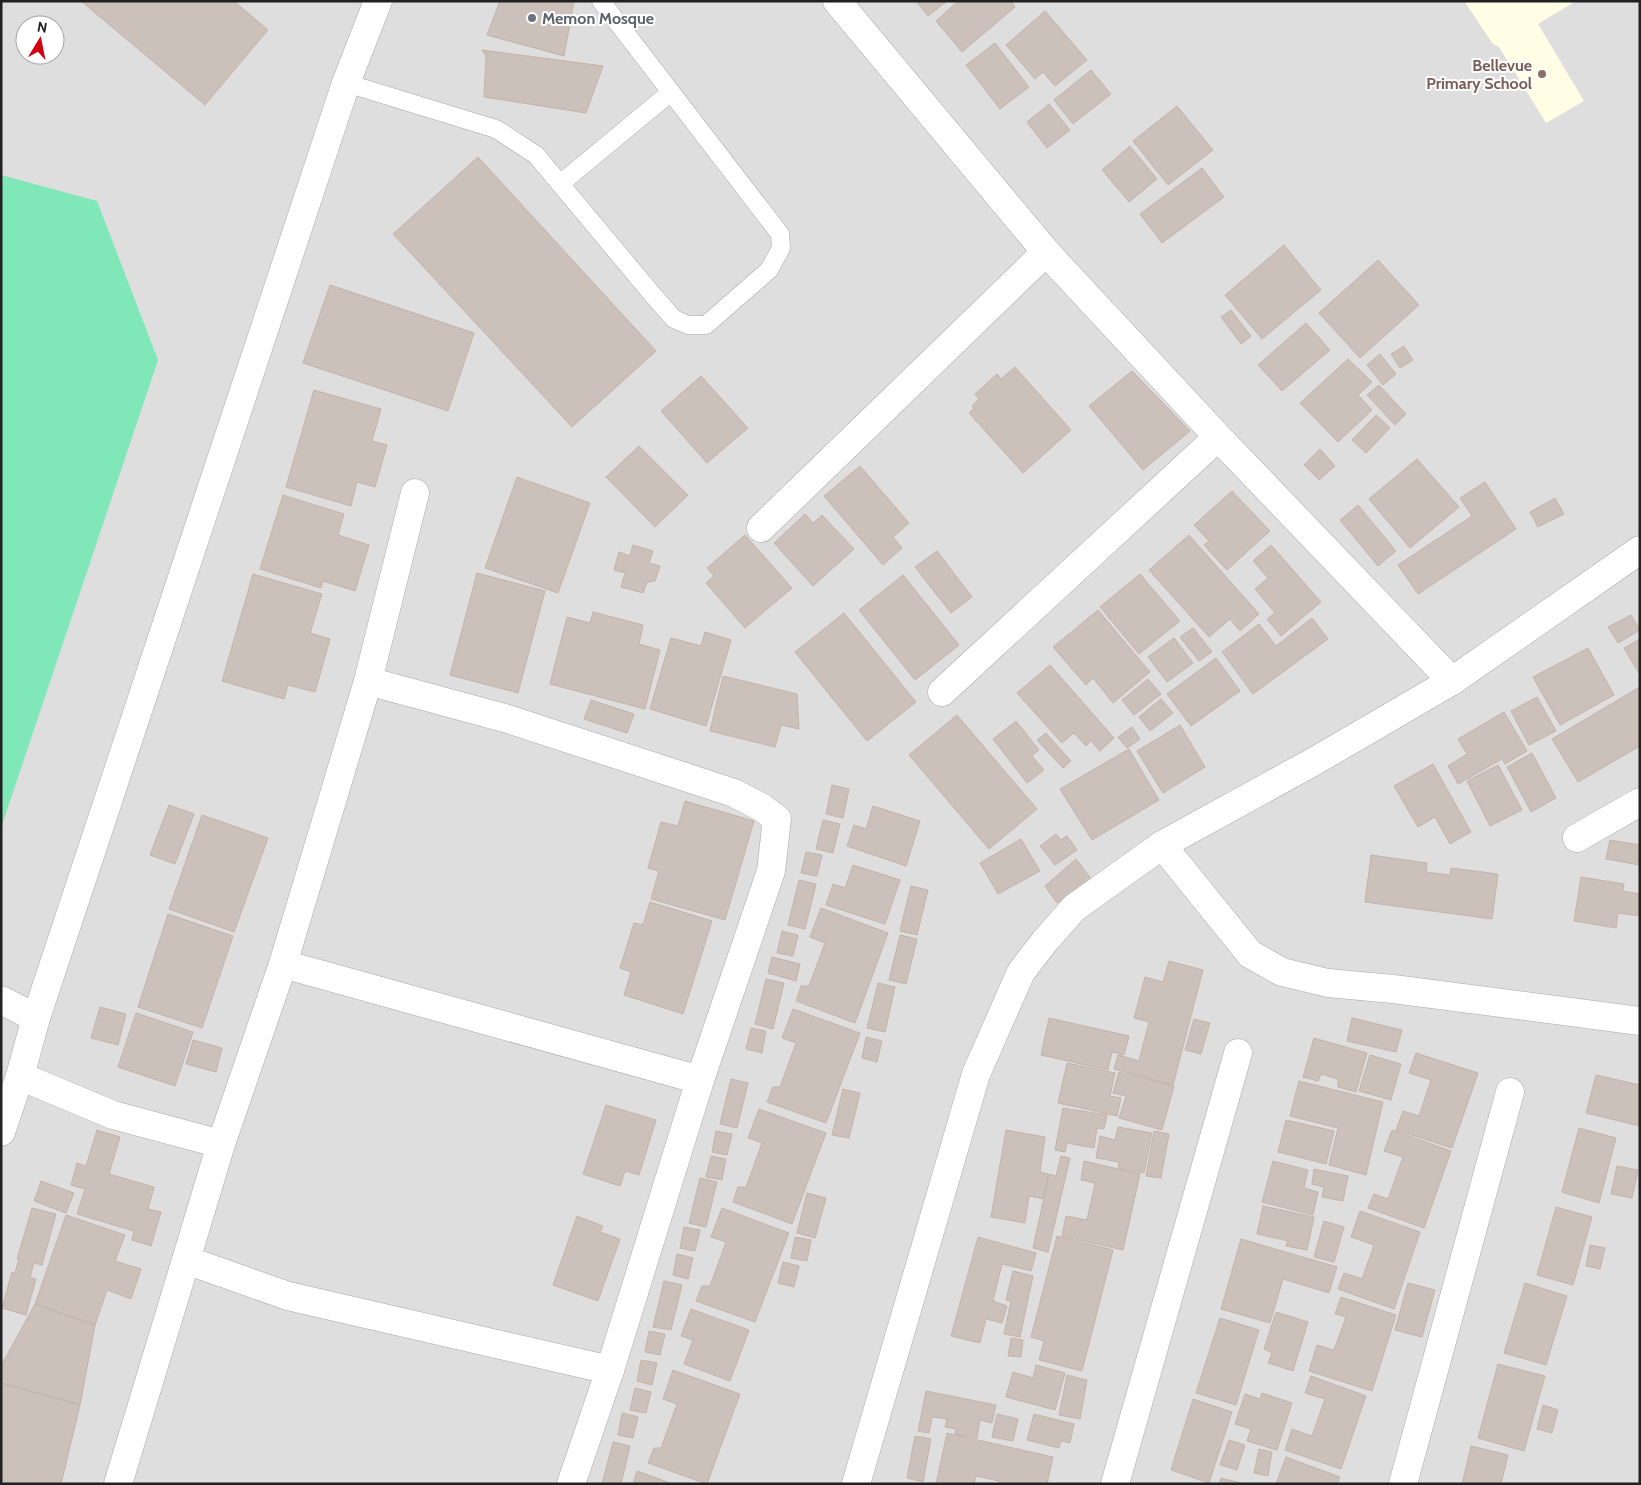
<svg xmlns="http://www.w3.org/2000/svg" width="1641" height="1485" viewBox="0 0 1641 1485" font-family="Cabin,sans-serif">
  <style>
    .residential { fill: #dfdede; fill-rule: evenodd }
    .education { fill: #fffde4 }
    .pitch { fill: #80e7b8 }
    .building { fill: #cbc0ba; stroke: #c5b3a8 }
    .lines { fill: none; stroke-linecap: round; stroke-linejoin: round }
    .service-casing { stroke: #a8a8a8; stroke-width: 19 }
    .minor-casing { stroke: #a8a8a8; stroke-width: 29 }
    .service { stroke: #fff; stroke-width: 18 }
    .minor { stroke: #fff; stroke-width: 28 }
    .worship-dot { fill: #6b7280; stroke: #fff; stroke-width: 2 }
    .education-dot { fill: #8d6e63; stroke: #fff; stroke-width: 2 }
    .labels { text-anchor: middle; stroke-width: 4; stroke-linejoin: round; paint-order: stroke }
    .worship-label { font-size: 16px; font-weight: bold; fill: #5b616d; stroke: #fff; text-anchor: start }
    .education-label { font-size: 16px; font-weight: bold; fill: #785e54; stroke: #fff; text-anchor: end }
  </style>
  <rect width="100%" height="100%" fill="#f2eee7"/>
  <path class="residential" d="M1,1h1639v1483h-1639zM25,25h30v30h-30z"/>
  <polygon class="education" points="1464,1 1576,1 1538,24 1584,101 1546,123 1499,47 1493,44"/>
  <polygon class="pitch" points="1,175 97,201 158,360 1,828"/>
  <g class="building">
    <polygon points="81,1 234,1 268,30 205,105"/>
    <polygon points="500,1 574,1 564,56 487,35"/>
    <polygon points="916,1 947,1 928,16"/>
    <polygon points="958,1 1011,1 1015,7 962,52 936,21"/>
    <polygon points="1045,11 1087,60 1055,86 1043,72 1035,79 1006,45"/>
    <polygon points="995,43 1029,87 1000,109 966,65"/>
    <polygon points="482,50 603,66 586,113 484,97 486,56"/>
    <polygon points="1091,70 1111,94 1073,124 1054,100"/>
    <polygon points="1049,104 1070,130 1047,148 1027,122"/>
    <polygon points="1177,106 1213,150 1168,185 1133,141"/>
    <polygon points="1130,146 1157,179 1129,202 1102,170"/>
    <polygon points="478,157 656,351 572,427 393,234"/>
    <polygon points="1202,168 1224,197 1162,243 1140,214"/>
    <polygon points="1284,245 1321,290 1262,339 1225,295"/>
    <polygon points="1378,260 1419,305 1360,358 1319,313"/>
    <polygon points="330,285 474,333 448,411 303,363"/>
    <polygon points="1231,310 1251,336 1241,344 1221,317"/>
    <polygon points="1306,323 1330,350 1282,391 1258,365"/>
    <polygon points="1404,346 1413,360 1400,368 1391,354"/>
    <polygon points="1380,354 1396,374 1383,385 1367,365"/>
    <polygon points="1348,359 1372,382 1358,395 1372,410 1338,442 1300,403"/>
    <polygon points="1015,367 1071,430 1023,473 969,413 974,408 972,406 979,399 975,394 997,374 1001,379"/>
    <polygon points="1132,371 1190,431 1143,470 1089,406"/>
    <polygon points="701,376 748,428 707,463 661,411"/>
    <polygon points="1379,385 1406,414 1395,425 1367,395"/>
    <polygon points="314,390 381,409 372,441 387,445 375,487 357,482 351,506 286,487"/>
    <polygon points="1376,415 1390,428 1366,453 1352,440"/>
    <polygon points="639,446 688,495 655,527 606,477"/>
    <polygon points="1320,449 1335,466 1319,480 1304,465"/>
    <polygon points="1417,459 1459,507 1410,548 1369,499"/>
    <polygon points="860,466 909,523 893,537 902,548 883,565 824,496"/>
    <polygon points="517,477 590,503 558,593 485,568"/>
    <polygon points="1485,482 1516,529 1418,594 1398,565 1472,516 1460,498"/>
    <polygon points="1232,491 1270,531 1227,570 1204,545 1209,541 1194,525"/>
    <polygon points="283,495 344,514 338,535 369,545 355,591 323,581 321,588 260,569"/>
    <polygon points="1555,498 1564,514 1538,527 1530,512"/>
    <polygon points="1358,505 1396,551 1378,566 1340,520"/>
    <polygon points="805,514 813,523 822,515 854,549 813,586 774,543"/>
    <polygon points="745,535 792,588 745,628 706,583 714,576 707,568"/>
    <polygon points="1189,535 1259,614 1240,631 1230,619 1209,637 1149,570"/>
    <polygon points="633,545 653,551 649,563 660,566 655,581 647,582 643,593 621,587 625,573 614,570 619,552 630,556"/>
    <polygon points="1271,545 1321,602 1281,636 1267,619 1275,613 1255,589 1268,578 1253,561"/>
    <polygon points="937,551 972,597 951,613 915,567"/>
    <polygon points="477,573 545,591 518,693 450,675"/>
    <polygon points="253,574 322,594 310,633 330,639 315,692 288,685 284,699 222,681"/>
    <polygon points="1140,574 1180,621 1139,654 1100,607"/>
    <polygon points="903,575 959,645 915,680 859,610"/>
    <polygon points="1098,610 1150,672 1113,703 1093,678 1086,685 1053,647"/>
    <polygon points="593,612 643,625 639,644 660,650 645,709 550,684 567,617 590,623"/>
    <polygon points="844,613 916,702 867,741 795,652"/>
    <polygon points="1631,615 1640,630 1618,643 1608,627"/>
    <polygon points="1312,618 1328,639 1253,694 1222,652 1259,624 1276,646"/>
    <polygon points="1193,628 1212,652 1199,661 1180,637"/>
    <polygon points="705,632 731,640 706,726 650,709 671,638 701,646"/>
    <polygon points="1174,638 1193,663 1167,682 1148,657"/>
    <polygon points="1640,639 1640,675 1624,648"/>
    <polygon points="1588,648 1614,695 1560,725 1533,677"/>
    <polygon points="1216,658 1240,691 1191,726 1167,694"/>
    <polygon points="1050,665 1114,738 1100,751 1091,741 1086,746 1074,733 1062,743 1017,693"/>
    <polygon points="723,676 797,694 799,729 781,725 775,747 710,731"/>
    <polygon points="1148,679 1161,694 1134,715 1122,700"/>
    <polygon points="1640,687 1640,746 1578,782 1552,739"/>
    <polygon points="1537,697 1556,731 1529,745 1511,711"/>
    <polygon points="1161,699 1173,713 1150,731 1139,717"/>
    <polygon points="591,700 634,714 627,733 584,719"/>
    <polygon points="1504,712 1527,751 1505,764 1502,759 1458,784 1448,766 1467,754 1458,739"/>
    <polygon points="957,715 1037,809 989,849 909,755"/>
    <polygon points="1016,721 1039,750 1032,756 1044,770 1027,783 993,739"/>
    <polygon points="1180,725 1205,767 1163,793 1137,751"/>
    <polygon points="1132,727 1140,739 1127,748 1118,737"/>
    <polygon points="1046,733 1071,761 1063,768 1037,740"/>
    <polygon points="1129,749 1159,800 1092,840 1060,789"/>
    <polygon points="1532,753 1556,798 1531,812 1507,767"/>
    <polygon points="1433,764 1471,832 1450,844 1435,817 1418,827 1394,786"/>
    <polygon points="1498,765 1522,810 1490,826 1467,781"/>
    <polygon points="832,785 849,789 843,818 826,814"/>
    <polygon points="685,801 754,821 725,920 651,899 659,871 648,868 661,822 678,826"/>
    <polygon points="169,805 194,814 175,864 150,855"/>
    <polygon points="873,806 920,821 906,866 847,846 854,825 866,829"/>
    <polygon points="202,815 268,838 234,932 169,909"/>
    <polygon points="823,820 840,824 833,853 816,849"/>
    <polygon points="1056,834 1061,840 1067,836 1077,850 1055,865 1040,846"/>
    <polygon points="1021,839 1040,871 998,894 980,863"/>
    <polygon points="1610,840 1640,845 1640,865 1606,859"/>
    <polygon points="806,852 822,855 817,876 801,873"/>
    <polygon points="1371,855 1427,863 1426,872 1450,875 1451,868 1498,874 1492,919 1365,902"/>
    <polygon points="1076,859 1095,884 1057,903 1045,886"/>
    <polygon points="853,865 900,880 885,924 826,905 833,884 845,888"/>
    <polygon points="1581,877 1624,884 1623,891 1640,894 1640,916 1618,913 1616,928 1574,921"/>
    <polygon points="799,880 816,884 805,929 788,925"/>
    <polygon points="911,886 928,890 917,935 900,931"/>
    <polygon points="650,902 712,921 683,1014 624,995 631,972 620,968 634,923 643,925"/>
    <polygon points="821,908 888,933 855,1023 796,1001 801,986 809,986 825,943 810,937"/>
    <polygon points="168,914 233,936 202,1028 138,1007"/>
    <polygon points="782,931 798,935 793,956 777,953"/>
    <polygon points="900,935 917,939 906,984 889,980"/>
    <polygon points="772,957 800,964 796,981 768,973"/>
    <polygon points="1169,961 1203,970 1173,1085 1114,1069 1118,1055 1139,1061 1149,1022 1134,1018 1145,977 1163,982"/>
    <polygon points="766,979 784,983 773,1029 755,1024"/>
    <polygon points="878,983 895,987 885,1032 867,1028"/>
    <polygon points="100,1007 126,1014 118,1045 91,1038"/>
    <polygon points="793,1009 860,1033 826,1123 767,1102 773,1087 780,1087 796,1043 782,1038"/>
    <polygon points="136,1013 193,1032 175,1086 118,1067"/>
    <polygon points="1049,1018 1129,1036 1124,1055 1112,1052 1108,1070 1041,1055"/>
    <polygon points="1352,1018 1402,1030 1396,1052 1347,1041"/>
    <polygon points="1194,1019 1210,1023 1201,1054 1185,1050"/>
    <polygon points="751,1028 766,1031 762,1053 746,1049"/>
    <polygon points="866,1037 882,1041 877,1062 862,1058"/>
    <polygon points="1314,1038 1367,1053 1356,1092 1338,1087 1338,1079 1321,1074 1318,1081 1303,1077"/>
    <polygon points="193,1040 222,1048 216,1072 186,1064"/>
    <polygon points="1416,1053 1478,1073 1452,1148 1396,1130 1403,1111 1419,1116 1431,1080 1409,1073"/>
    <polygon points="1370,1055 1401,1064 1391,1100 1359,1091"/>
    <polygon points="1067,1063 1115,1073 1110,1096 1121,1098 1117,1116 1058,1103"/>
    <polygon points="1119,1072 1174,1086 1162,1130 1119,1118 1126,1096 1113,1093"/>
    <polygon points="1596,1075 1640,1085 1640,1126 1586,1113"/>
    <polygon points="731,1079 748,1083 737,1128 720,1124"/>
    <polygon points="1299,1081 1383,1102 1366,1175 1329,1165 1338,1128 1290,1116"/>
    <polygon points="843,1089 860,1093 849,1138 832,1135"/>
    <polygon points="606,1105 656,1120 639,1175 625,1171 620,1186 583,1174"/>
    <polygon points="1063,1108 1107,1115 1104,1129 1097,1128 1094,1148 1067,1143 1065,1152 1055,1150"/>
    <polygon points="759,1109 826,1133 792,1224 733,1202 738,1187 746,1187 762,1143 748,1138"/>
    <polygon points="1286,1120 1334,1131 1326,1164 1278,1152"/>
    <polygon points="1118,1127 1152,1133 1144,1173 1118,1168 1119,1162 1096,1158 1100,1136 1115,1140"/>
    <polygon points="1579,1128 1616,1138 1599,1203 1562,1192"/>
    <polygon points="97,1130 120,1137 109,1174 154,1187 148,1209 161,1212 151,1246 132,1240 134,1231 77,1214 85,1189 71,1185 77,1163 86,1166"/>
    <polygon points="1006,1130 1045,1137 1040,1172 1048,1174 1044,1199 1029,1196 1025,1223 991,1217"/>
    <polygon points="1392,1130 1451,1151 1424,1228 1368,1208 1374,1194 1388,1199 1403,1157 1384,1151"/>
    <polygon points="716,1131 732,1134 727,1155 712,1152"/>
    <polygon points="1154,1131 1169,1134 1161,1178 1146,1176"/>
    <polygon points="711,1156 726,1159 722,1180 706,1177"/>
    <polygon points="1061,1156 1070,1158 1048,1252 1033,1248 1049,1174 1056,1176"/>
    <polygon points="1084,1161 1140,1174 1123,1250 1062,1236 1066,1216 1087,1220 1095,1183 1081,1180"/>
    <polygon points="1273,1161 1308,1170 1304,1188 1318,1192 1313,1215 1262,1202"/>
    <polygon points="1617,1166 1638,1170 1632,1198 1611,1194"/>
    <polygon points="1314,1169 1348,1176 1343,1201 1322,1197 1324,1187 1312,1184"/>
    <polygon points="700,1178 717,1182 706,1227 689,1223"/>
    <polygon points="41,1181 74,1193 66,1213 34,1201"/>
    <polygon points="807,1193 826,1198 815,1238 797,1233"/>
    <polygon points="1263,1206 1314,1217 1307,1250 1286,1246 1288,1241 1257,1234"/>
    <polygon points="1556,1207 1592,1217 1573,1285 1537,1275"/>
    <polygon points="32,1208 56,1214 42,1265 34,1263 30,1277 36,1279 26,1315 2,1308 12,1272 15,1273 19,1259 17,1259"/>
    <polygon points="722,1208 789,1233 755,1322 696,1301 702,1286 710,1286 726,1242 711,1237"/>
    <polygon points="1360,1211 1420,1232 1394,1309 1338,1289 1344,1273 1362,1279 1374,1245 1351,1237"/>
    <polygon points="66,1215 125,1235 115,1261 141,1269 131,1299 107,1290 95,1325 35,1304"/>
    <polygon points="577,1216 603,1226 600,1232 620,1239 598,1301 553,1285"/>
    <polygon points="1324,1221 1344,1227 1334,1262 1314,1257"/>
    <polygon points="684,1227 700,1230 695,1251 680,1248"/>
    <polygon points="1057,1236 1113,1250 1082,1371 1039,1360 1044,1341 1031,1337"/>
    <polygon points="795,1237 811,1240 807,1261 791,1258"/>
    <polygon points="978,1237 1036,1253 1031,1271 1002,1264 993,1301 1007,1306 1002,1323 986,1319 980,1343 951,1336"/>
    <polygon points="1241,1239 1337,1267 1329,1293 1283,1279 1270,1323 1221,1309"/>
    <polygon points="1590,1245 1605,1248 1600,1269 1586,1266"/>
    <polygon points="677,1254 693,1258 688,1279 673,1275"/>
    <polygon points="783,1262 799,1266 794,1287 778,1283"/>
    <polygon points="1013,1271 1033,1276 1020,1337 1004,1334 1011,1301 1006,1300"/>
    <polygon points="664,1281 682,1285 671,1330 653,1327"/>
    <polygon points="1408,1283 1435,1290 1422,1337 1395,1330"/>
    <polygon points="1525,1283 1567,1296 1546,1365 1504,1353"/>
    <polygon points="1341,1297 1396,1315 1372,1391 1309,1371 1317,1345 1334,1350 1346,1317 1335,1314"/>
    <polygon points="35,1304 95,1325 80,1405 1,1383 1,1366"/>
    <polygon points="691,1309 749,1330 730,1381 684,1364 693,1340 681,1336"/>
    <polygon points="1276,1312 1308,1322 1293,1371 1268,1363 1272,1353 1264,1349"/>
    <polygon points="1220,1318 1259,1330 1236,1405 1196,1393"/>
    <polygon points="649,1331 665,1334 660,1355 645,1352"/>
    <polygon points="1011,1338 1023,1340 1021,1357 1008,1356"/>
    <polygon points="641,1360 657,1363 652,1385 637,1381"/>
    <polygon points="1498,1364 1545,1376 1524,1451 1478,1438"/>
    <polygon points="1036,1365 1065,1373 1055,1410 1006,1397 1013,1372 1033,1378"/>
    <polygon points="673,1370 740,1394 707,1484 648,1463 654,1448 661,1448 677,1404 663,1399"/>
    <polygon points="1067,1375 1087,1380 1080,1419 1059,1415"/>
    <polygon points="1311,1376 1366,1396 1341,1469 1285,1450 1292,1429 1312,1436 1325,1399 1305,1393"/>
    <polygon points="1,1383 80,1405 61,1484 1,1484"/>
    <polygon points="635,1388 651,1392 646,1413 630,1410"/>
    <polygon points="926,1391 996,1405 992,1423 980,1420 977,1438 955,1434 956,1429 945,1427 947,1419 932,1417 929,1433 918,1431"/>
    <polygon points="1262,1393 1292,1403 1277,1450 1247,1441 1251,1429 1235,1424 1245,1394 1260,1399"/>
    <polygon points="1193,1399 1232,1412 1209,1483 1171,1470"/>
    <polygon points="1543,1405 1558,1410 1552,1433 1537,1429"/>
    <polygon points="622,1413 638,1417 633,1438 618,1435"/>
    <polygon points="997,1414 1018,1419 1013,1441 992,1437"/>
    <polygon points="1034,1414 1074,1424 1070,1443 1061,1441 1059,1448 1027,1440"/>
    <polygon points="947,1433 1053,1457 1047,1484 999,1484 999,1481 976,1476 974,1484 936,1484"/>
    <polygon points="915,1436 931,1439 923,1482 907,1478"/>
    <polygon points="1229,1440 1245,1445 1237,1470 1220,1465"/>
    <polygon points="613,1442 630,1446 621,1484 602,1484"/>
    <polygon points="1471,1446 1508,1455 1501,1484 1462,1484"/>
    <polygon points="1259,1449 1272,1452 1268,1476 1254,1473"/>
    <polygon points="1286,1457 1340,1477 1337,1484 1276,1484"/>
    <polygon points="637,1471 673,1484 633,1484"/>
    <polygon points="1221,1478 1241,1483 1241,1484 1219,1484"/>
  </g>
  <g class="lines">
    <g class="service-casing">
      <g id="service">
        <polyline points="346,83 496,129 536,155 652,294 674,319 688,325 706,325 769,270 781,248 780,234 601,1"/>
        <polyline points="560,184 671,92"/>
      </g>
    </g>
    <g class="minor-casing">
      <g id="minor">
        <polyline points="837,1 1046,252 1218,437 1452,681"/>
        <polyline points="415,493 368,681 283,964 221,1144 186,1260 288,1296 610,1370"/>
        <polyline points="761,528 1046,252"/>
        <polyline points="368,681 508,719 734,793 761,807 777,819 771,871 700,1080 610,1370 571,1484"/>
        <polyline points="942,692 1218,437"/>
        <polyline points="1577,838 1640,802"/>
        <polyline points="1162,845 1250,954 1282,972 1328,983 1393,989 1640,1021"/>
        <polyline points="283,964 700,1080"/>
        <polyline points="1,1000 36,1018"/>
        <polyline points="20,1076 113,1115 221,1144"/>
        <polyline points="1,1132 20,1076 36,1018 346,83 378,1"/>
        <polyline points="118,1484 186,1260"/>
        <polyline points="856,1484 976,1074 1021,972 1045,941 1074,908 1162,845 1313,762 1452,681 1640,550"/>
        <polyline points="1115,1484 1238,1053"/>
        <polyline points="1403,1484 1510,1092"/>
      </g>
    </g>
    <use href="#service" class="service"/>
    <use href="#minor" class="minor"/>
  </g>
  <circle class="worship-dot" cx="532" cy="18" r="5"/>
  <circle class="education-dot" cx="1542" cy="74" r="5"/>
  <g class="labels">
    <g class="worship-label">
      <text x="542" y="24">Memon Mosque</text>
    </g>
    <g class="education-label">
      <text x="1532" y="71">Bellevue<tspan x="1532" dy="18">Primary School</tspan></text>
    </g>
  </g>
  <rect width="1641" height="1485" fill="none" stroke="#212121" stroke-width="5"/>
  <g transform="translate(40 40) rotate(10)"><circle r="24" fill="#ffffff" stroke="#a6a6a6"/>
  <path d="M0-4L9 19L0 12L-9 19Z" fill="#d3000e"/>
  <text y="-8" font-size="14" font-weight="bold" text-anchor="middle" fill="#212121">N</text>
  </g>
</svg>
